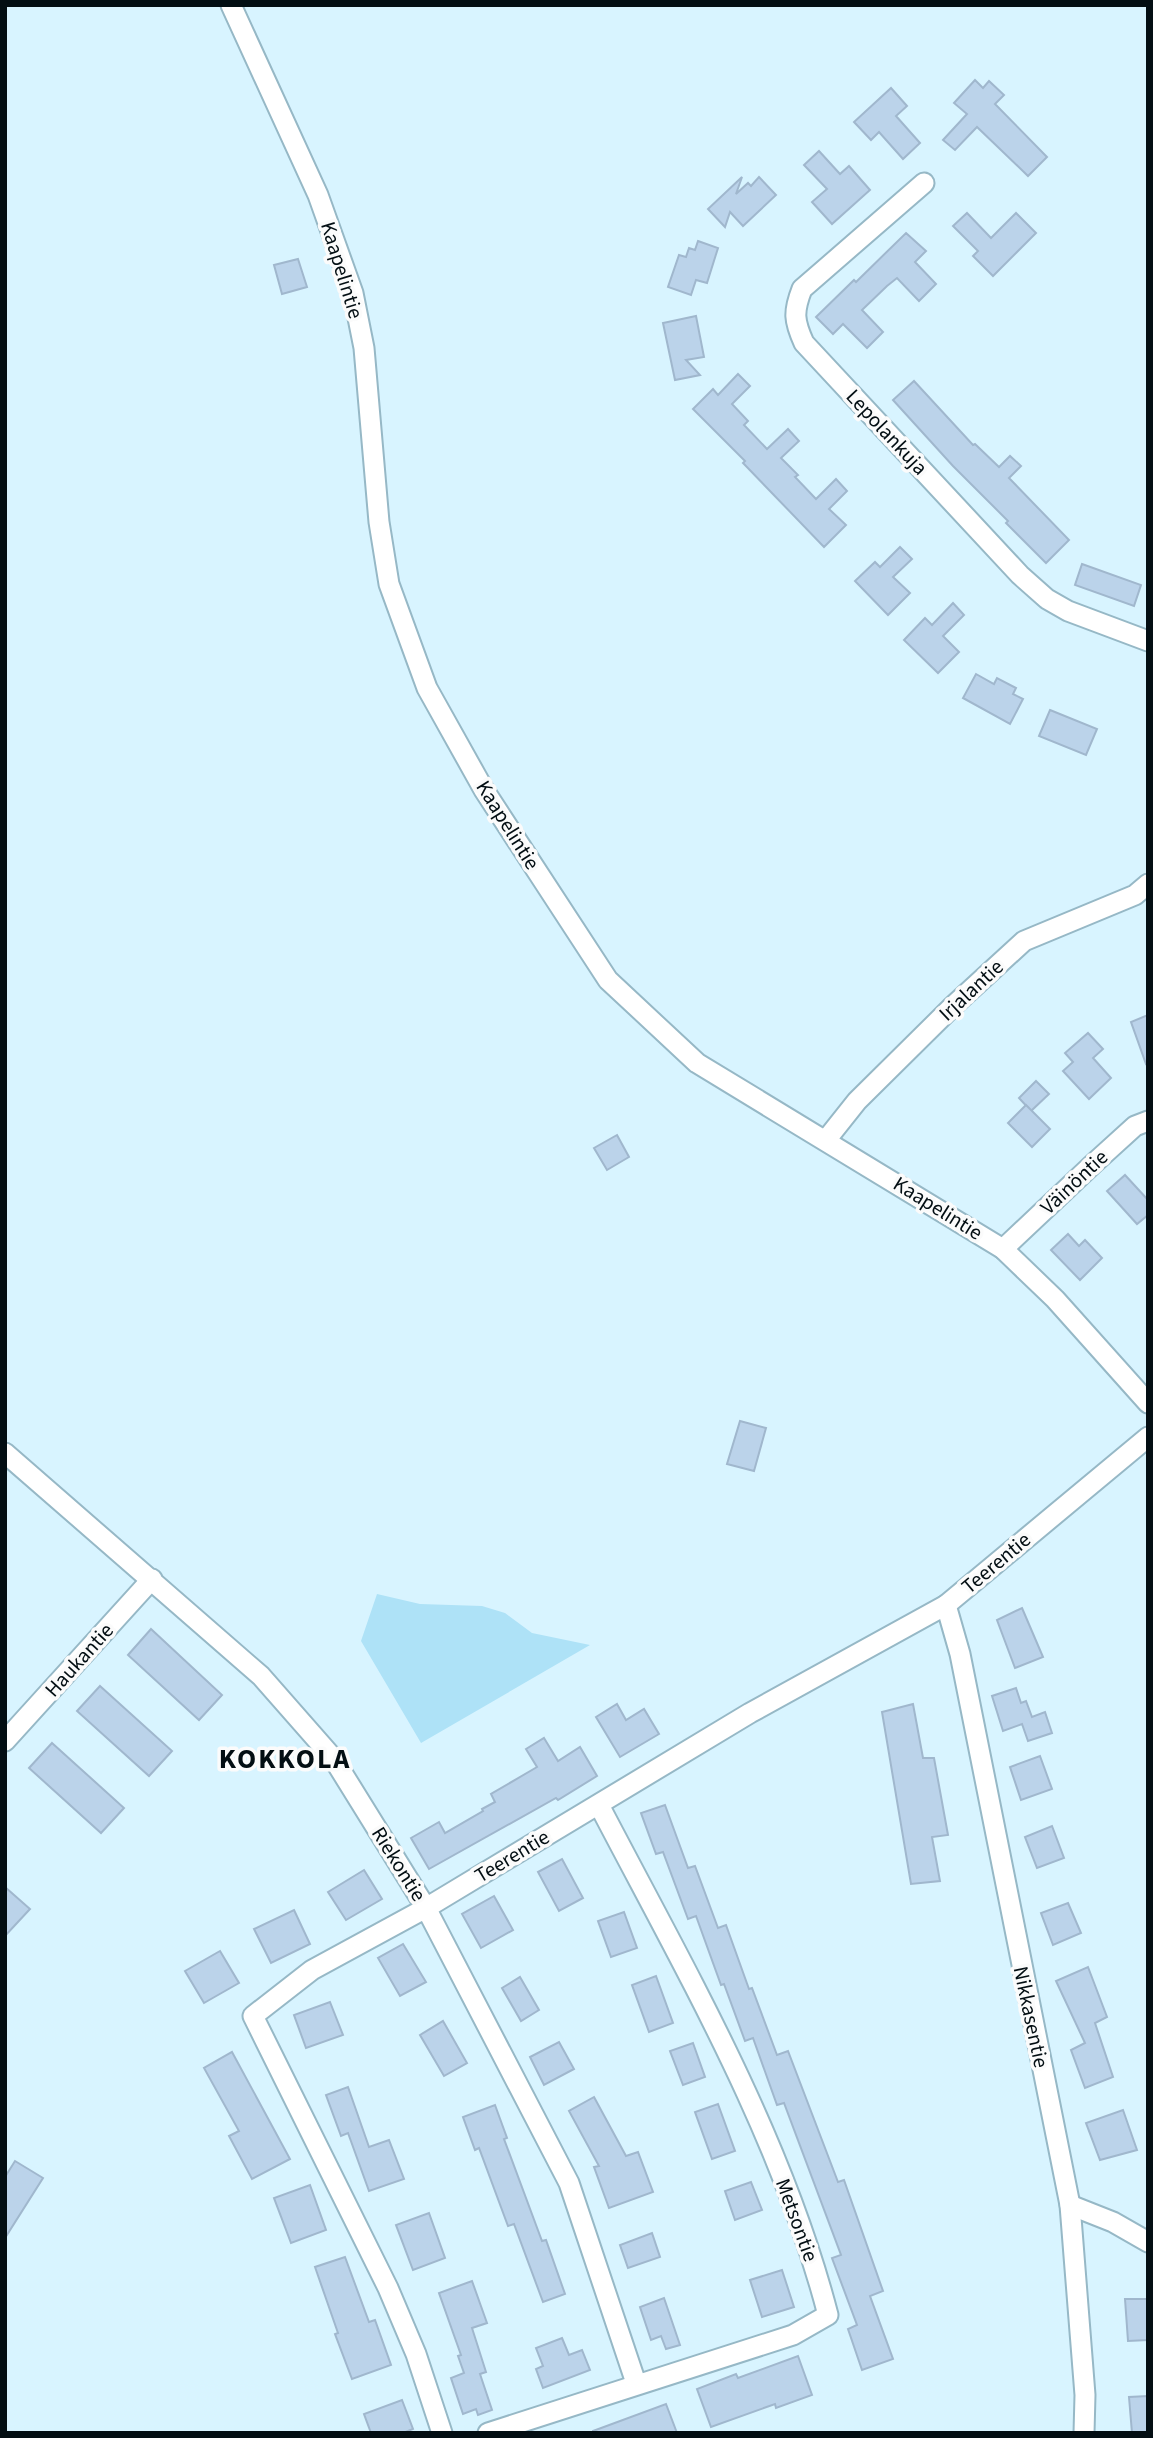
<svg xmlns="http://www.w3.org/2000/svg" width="1153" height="2438" viewBox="0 0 1153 2438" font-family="'Source Sans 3',sans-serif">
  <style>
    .green { fill: #aee2f7 }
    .building { fill: #bbd3ea; stroke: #a0b7cd; stroke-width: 2 }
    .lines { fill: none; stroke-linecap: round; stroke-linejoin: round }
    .minor-casing { stroke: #96b8c6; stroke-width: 23 }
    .minor { stroke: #fff; stroke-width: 19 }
    .labels { text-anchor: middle; stroke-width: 7; stroke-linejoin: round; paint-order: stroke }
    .street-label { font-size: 21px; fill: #030e13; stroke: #fbfbfb }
    .district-label { font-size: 28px; font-weight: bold; letter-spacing: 2px; fill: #030e13; stroke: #fbfbfb }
  </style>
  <rect width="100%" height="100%" fill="#d8f4ff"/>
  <polygon class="green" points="377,1594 420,1604 482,1606 505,1613 532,1633 590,1645 421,1743 361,1641"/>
  <g class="building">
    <polygon points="975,80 983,88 989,81 1004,95 995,104 1047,157 1028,176 977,127 955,150 943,140 967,114 954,103"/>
    <polygon points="891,88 907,106 896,116 920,143 903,159 879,132 871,140 854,122"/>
    <polygon points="819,151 840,174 849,166 870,190 832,224 812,202 827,189 804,165"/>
    <polygon points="742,177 736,194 748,183 751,186 759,177 776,195 743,226 730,212 725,227 708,209"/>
    <polygon points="967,213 991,238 1016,213 1036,233 993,276 973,256 978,251 953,226"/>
    <polygon points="906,233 926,251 915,262 936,284 919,301 897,278 887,286 862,310 883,332 867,348 843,324 833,334 816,317 854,280 856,282"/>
    <polygon points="698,241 718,248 707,283 696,280 691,295 668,287 679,255 686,257 689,248 695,250"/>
    <polygon points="298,259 307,287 282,294 274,265"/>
    <polygon points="696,316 704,357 686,360 700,375 675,380 663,323"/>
    <polygon points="738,374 750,386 732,404 748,421 744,425 767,449 788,429 799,441 781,458 798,475 795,477 816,499 836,479 847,491 829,509 846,525 824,547 743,463 745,461 693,409 713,389 718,395"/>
    <polygon points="914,381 973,445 975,444 999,467 1010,456 1021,466 1009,478 1069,540 1046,563 1006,523 1008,521 953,466 893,400"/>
    <polygon points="900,547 912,559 893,577 910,593 888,615 855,581 875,562 880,567"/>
    <polygon points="1082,564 1141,585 1134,606 1075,585"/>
    <polygon points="953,603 964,615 943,636 959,652 938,673 904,640 925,618 932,625"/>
    <polygon points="976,674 994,684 997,678 1016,688 1013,694 1023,699 1010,724 963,698"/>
    <polygon points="1050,710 1097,729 1086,755 1039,736"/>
    <polygon points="1148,1015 1148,1063 1146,1064 1131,1022"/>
    <polygon points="1088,1033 1103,1049 1093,1058 1111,1078 1089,1099 1063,1071 1073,1062 1065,1053"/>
    <polygon points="1036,1081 1049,1094 1031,1111 1019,1098"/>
    <polygon points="1026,1105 1050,1129 1032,1147 1008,1123"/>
    <polygon points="617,1135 629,1157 607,1170 594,1148"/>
    <polygon points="1125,1175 1148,1200 1148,1215 1137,1224 1107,1191"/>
    <polygon points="1068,1234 1079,1246 1085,1240 1102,1258 1080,1280 1051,1250"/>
    <polygon points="740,1421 766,1428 754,1471 727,1464"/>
    <polygon points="1022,1608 1043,1657 1015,1668 997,1620"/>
    <polygon points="151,1629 222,1695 199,1720 128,1655"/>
    <polygon points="100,1686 172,1751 149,1776 77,1711"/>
    <polygon points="1016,1688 1021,1703 1026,1701 1032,1717 1045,1712 1052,1733 1028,1741 1022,1724 1003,1731 992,1696"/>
    <polygon points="617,1704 626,1720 644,1709 659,1734 620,1757 596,1717"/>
    <polygon points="913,1704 923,1758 934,1758 948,1835 932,1837 940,1881 911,1884 882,1712"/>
    <polygon points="544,1738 558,1761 580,1747 597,1776 558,1800 556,1798 429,1869 411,1838 439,1822 445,1833 483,1811 482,1809 495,1802 491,1794 537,1767 526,1749"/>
    <polygon points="52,1743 124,1808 101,1833 29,1768"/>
    <polygon points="1040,1756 1052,1789 1021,1800 1010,1767"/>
    <polygon points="665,1805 688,1868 695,1866 718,1928 726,1925 749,1989 752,1988 777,2055 788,2051 838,2182 844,2180 883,2291 870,2296 893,2359 862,2370 848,2329 857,2325 832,2258 841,2255 784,2103 777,2105 753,2038 745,2041 724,1984 721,1985 696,1916 688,1919 663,1852 656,1854 641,1813"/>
    <polygon points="1052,1826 1064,1858 1037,1868 1025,1837"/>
    <polygon points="562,1859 583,1898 559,1911 538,1872"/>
    <polygon points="364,1870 382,1899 346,1920 328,1892"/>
    <polygon points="5,1887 30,1909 5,1936"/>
    <polygon points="494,1896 513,1930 481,1948 462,1914"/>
    <polygon points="1068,1903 1081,1933 1053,1945 1041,1913"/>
    <polygon points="294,1910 310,1944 271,1963 254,1929"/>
    <polygon points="624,1912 637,1948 611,1957 598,1921"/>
    <polygon points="403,1944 426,1982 400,1996 378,1958"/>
    <polygon points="220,1951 239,1983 204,2003 185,1971"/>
    <polygon points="1088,1967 1107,2017 1095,2023 1113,2077 1085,2088 1071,2050 1085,2043 1056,1981"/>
    <polygon points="656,1976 673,2023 649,2032 632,1985"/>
    <polygon points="520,1977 539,2010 521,2021 502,1988"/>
    <polygon points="330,2002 343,2035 306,2048 294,2015"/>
    <polygon points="443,2021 467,2063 444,2076 420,2035"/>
    <polygon points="559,2042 574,2069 544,2085 530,2057"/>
    <polygon points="693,2043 705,2077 683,2085 670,2051"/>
    <polygon points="232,2052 290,2159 252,2179 229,2136 239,2131 204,2068"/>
    <polygon points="348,2087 369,2147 389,2140 404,2179 369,2191 348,2133 341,2136 326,2095"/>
    <polygon points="594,2097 626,2156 638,2152 653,2192 609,2208 594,2167 599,2166 569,2111"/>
    <polygon points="718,2104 735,2151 712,2159 695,2112"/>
    <polygon points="495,2105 507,2138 504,2139 542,2241 546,2240 565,2294 543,2302 514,2224 508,2226 479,2148 475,2150 463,2117"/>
    <polygon points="1123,2110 1137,2150 1100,2160 1086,2123"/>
    <polygon points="15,2161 43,2178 5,2238 5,2177"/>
    <polygon points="751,2182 762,2210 735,2220 725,2191"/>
    <polygon points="310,2185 326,2230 291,2243 274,2198"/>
    <polygon points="429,2213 445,2258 413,2270 396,2225"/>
    <polygon points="652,2233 660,2257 628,2268 620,2245"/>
    <polygon points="345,2257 369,2322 375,2320 391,2365 352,2379 335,2334 338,2333 315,2267"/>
    <polygon points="782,2270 794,2307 762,2317 750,2280"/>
    <polygon points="472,2281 487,2323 472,2328 486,2372 480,2374 492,2410 478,2415 476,2409 463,2414 451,2378 464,2373 458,2356 461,2355 439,2293"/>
    <polygon points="664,2298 680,2345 666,2349 661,2336 651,2340 640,2307"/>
    <polygon points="1125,2299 1148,2299 1148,2340 1128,2341"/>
    <polygon points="562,2338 569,2355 582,2350 590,2370 543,2388 536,2369 543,2366 536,2348"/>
    <polygon points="798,2356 812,2395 776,2408 775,2404 711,2427 697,2389 736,2374 738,2378"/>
    <polygon points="1148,2396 1148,2433 1132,2433 1129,2397"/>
    <polygon points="402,2400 413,2429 403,2433 371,2433 364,2414"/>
    <polygon points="666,2404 677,2433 593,2433 593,2431"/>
  </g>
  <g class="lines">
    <g class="minor-casing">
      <g id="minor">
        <polyline points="231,5 318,195 353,293 364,348 379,522 389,584 427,688 484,790 608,980 697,1063 1003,1249 1055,1299 1148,1403"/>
        <path d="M924,183l-122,106c-9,23 -8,32 2,54l216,232 27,24 21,12 80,30"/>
        <polyline points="826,1140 857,1101 953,1006 1024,941 1135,895 1148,884"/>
        <polyline points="1003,1249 1092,1165 1135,1126 1148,1121"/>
        <polyline points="5,1453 261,1676 333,1758 426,1908 569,2183 636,2383"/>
        <polyline points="946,1605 960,1654 1070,2205 1085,2395 1084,2433"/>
        <polyline points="5,1741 152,1579"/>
        <polyline points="1070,2205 1113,2222 1148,2242"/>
        <polyline points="442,2433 416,2354 388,2288 253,2016 312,1970 426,1908 750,1713 946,1605 1148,1437"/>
        <path d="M488,2433l305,-98 35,-20c-47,-181 -143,-345 -229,-510"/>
      </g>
    </g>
    <use href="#minor" class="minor"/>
  </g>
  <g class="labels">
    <g class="street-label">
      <text transform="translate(342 270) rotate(73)" y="7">Kaapelintie</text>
      <text transform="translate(887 432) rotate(47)" y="7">Lepolankuja</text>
      <text transform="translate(508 825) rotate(58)" y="7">Kaapelintie</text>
      <text transform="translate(971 990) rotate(-43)" y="7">Irjalantie</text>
      <text transform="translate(1074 1182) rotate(-43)" y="7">Väinöntie</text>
      <text transform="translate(938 1208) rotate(32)" y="7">Kaapelintie</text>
      <text transform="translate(996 1563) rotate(-40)" y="7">Teerentie</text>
      <text transform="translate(79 1660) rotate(-48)" y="7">Haukantie</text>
      <text transform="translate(512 1856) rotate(-31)" y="7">Teerentie</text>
      <text transform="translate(399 1864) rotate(58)" y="7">Riekontie</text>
      <text transform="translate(1031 2017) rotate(78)" y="7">Nikkasentie</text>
      <text transform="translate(797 2220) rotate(70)" y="7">Metsontie</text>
    </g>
    <g class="district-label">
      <text x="285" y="1768">KOKKOLA</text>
    </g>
  </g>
  <rect width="1153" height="2438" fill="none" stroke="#030e13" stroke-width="14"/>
</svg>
